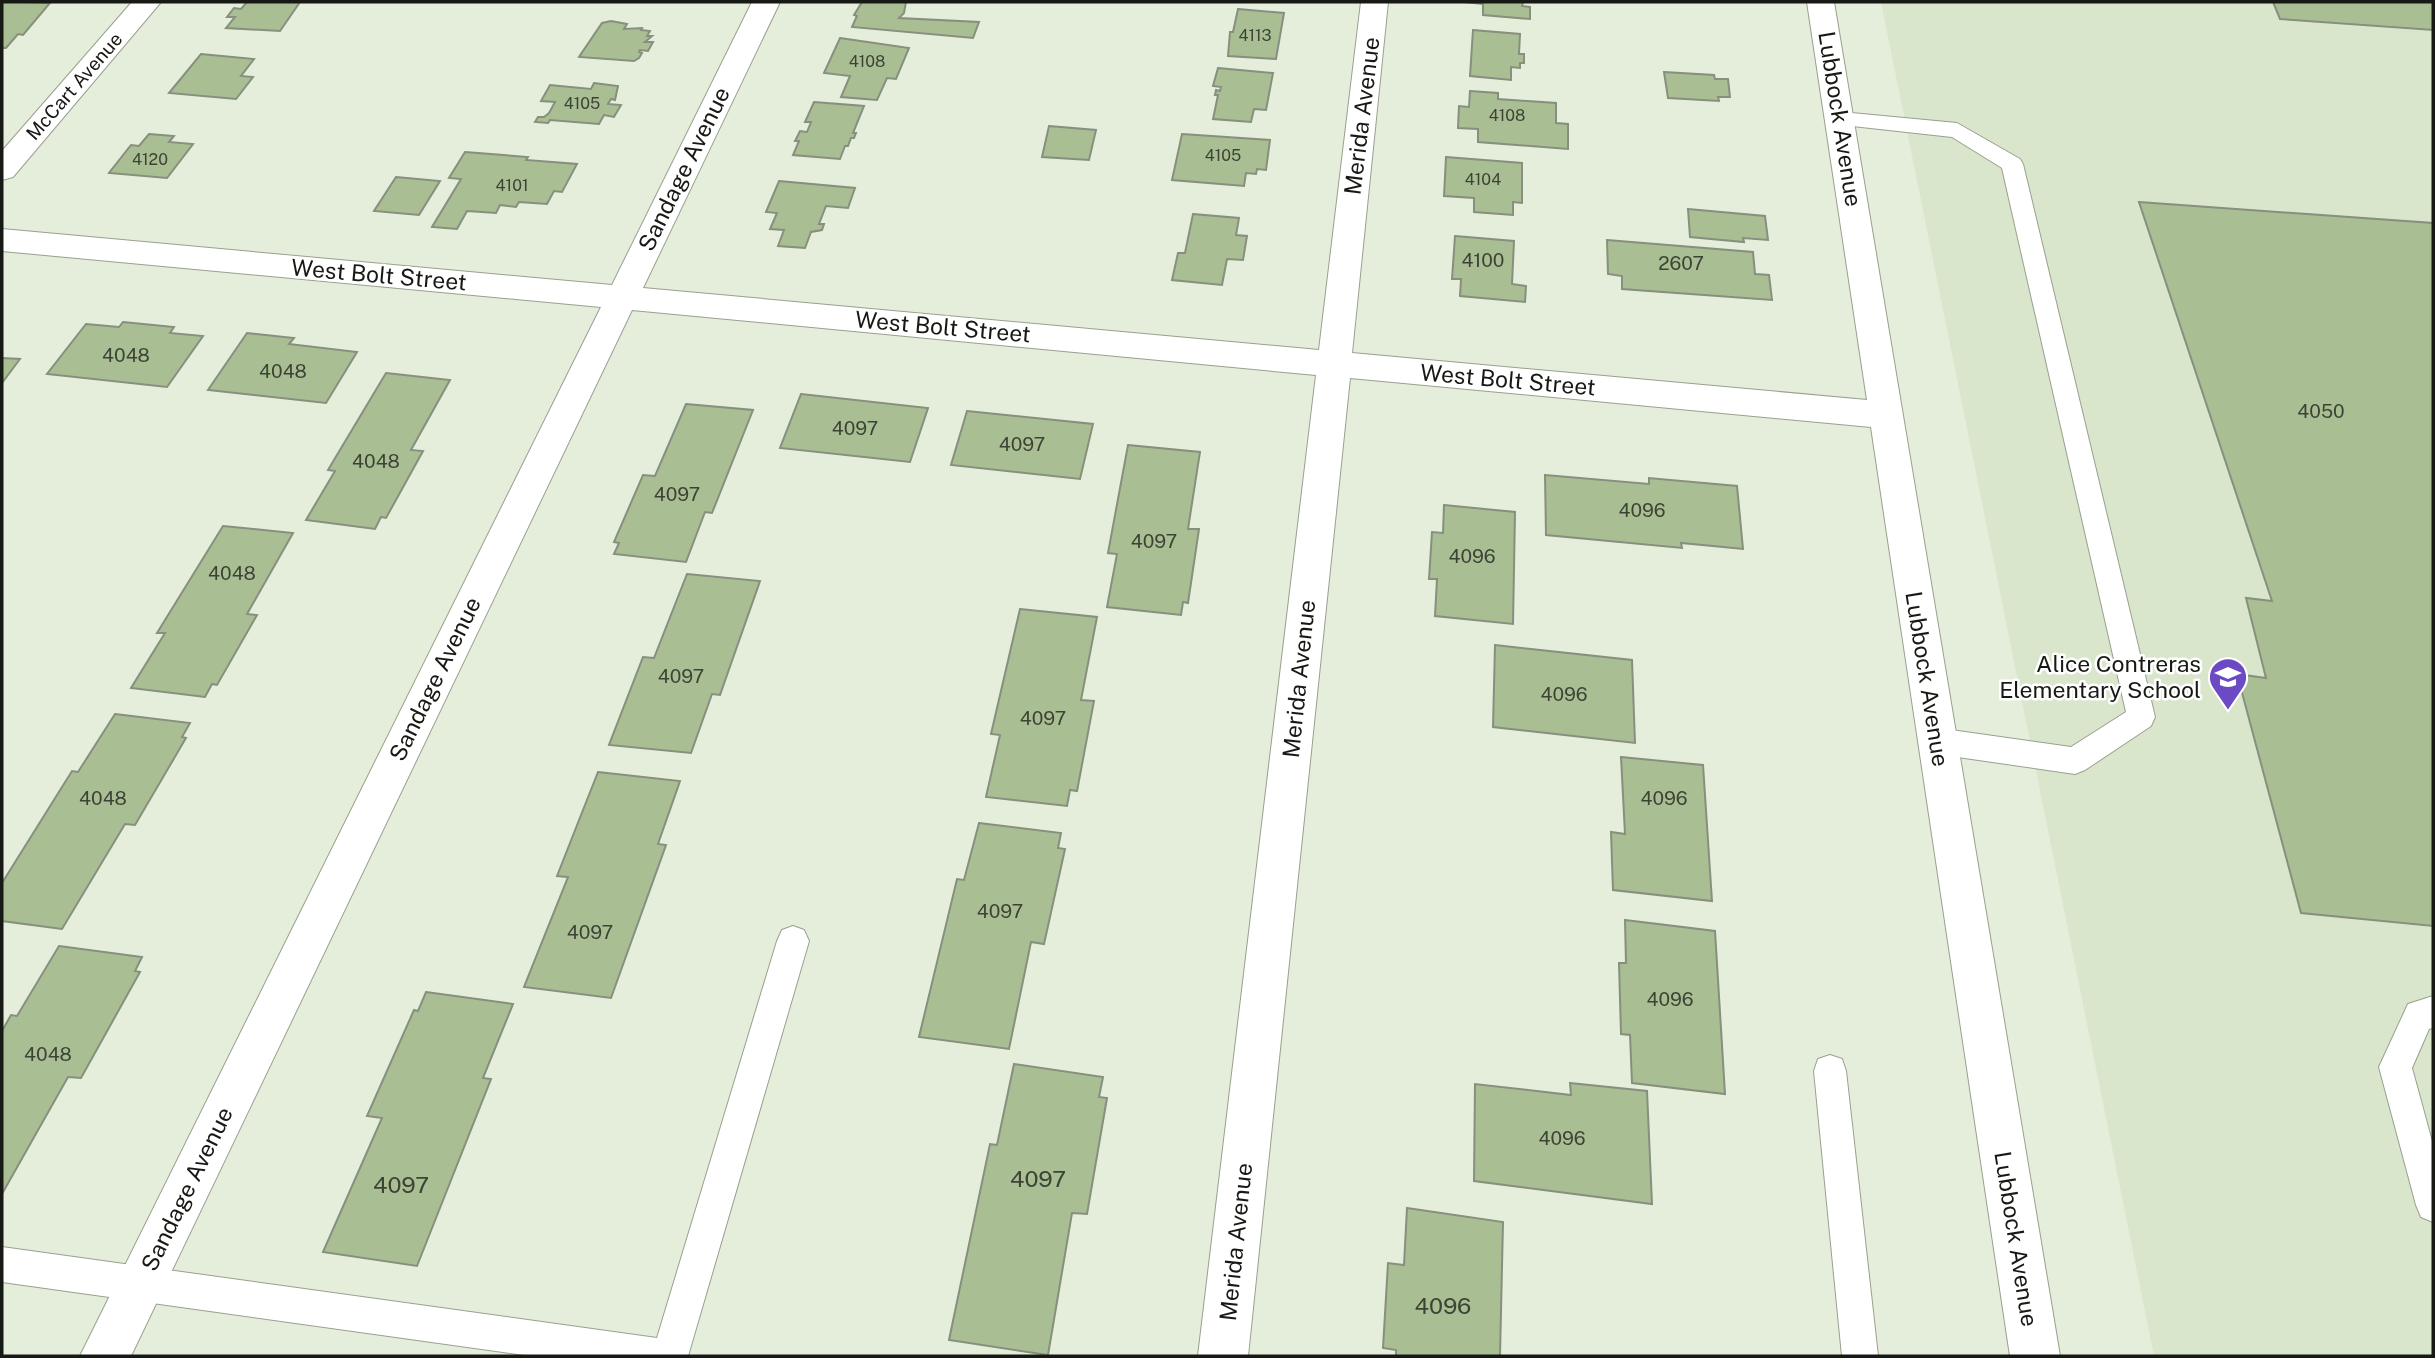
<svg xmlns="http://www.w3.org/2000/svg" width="2435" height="1358" viewBox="0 0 2435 1358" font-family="'Public Sans',sans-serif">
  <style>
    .built { fill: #d9e6cc }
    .building { fill: #aabe94; stroke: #878f7e; stroke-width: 2 }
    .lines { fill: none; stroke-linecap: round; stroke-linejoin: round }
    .lane-casing { stroke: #98a08f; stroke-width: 2 }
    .street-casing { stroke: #98a08f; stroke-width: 2 }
    .secondary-casing { stroke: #98a08f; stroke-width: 2 }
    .lane { fill: #fff; fill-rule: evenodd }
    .street { fill: #fff; fill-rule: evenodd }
    .secondary { fill: #fff; fill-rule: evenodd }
    .labels { text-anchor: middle; stroke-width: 5; stroke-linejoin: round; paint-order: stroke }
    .far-number-label { font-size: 16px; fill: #3c4334 }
    .far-street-label { font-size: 19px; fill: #171a14; stroke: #fff }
    .number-label { font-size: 19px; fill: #3c4334 }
    .street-label { font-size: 23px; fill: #171a14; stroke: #fff }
    .poi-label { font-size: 23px; fill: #171a14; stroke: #fff; text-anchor: end }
    .near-number-label { font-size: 23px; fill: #3c4334 }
  </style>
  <rect width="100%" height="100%" fill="#e5eedb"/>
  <polygon class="built" points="1881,2 2433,2 2433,1356 2154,1356"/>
  <g class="building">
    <polygon points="2,2 29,2 50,3 23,35 18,34 6,48 2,48"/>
    <polygon points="247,2 300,2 280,31 226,28 235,17 227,17 234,8 241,9"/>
    <polygon points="862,2 906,2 904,13 899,18 979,22 973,38 852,27 857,16 854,15"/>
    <polygon points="1464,2 1523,2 1522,6 1530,7 1530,19 1483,15 1483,4"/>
    <polygon points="2273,2 2433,2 2433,30 2280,19"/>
    <polygon points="1238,9 1284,13 1276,59 1228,56 1230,32 1233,32"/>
    <polygon points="611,21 627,24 624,29 642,28 641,30 650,31 647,36 652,36 645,42 653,42 648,51 640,50 639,52 642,53 639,58 634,61 579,57 602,23"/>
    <polygon points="1473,30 1520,34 1519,54 1524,54 1524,63 1520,63 1520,68 1511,67 1511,80 1470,76"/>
    <polygon points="840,38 909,48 896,79 887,78 877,100 841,97 850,76 824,73"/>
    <polygon points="201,54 254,59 241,76 253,77 236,99 169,93"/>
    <polygon points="1218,68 1273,73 1266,110 1254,109 1251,122 1213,119 1218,95 1215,95 1216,90 1220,91 1221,87 1213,86"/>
    <polygon points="1664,72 1714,75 1715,79 1728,79 1730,97 1718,97 1719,101 1668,98"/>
    <polygon points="594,83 618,86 615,100 611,99 608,104 621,105 614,117 604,115 599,124 550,120 548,123 535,122 538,117 544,117 549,113 555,102 541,101 550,85 591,89"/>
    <polygon points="1470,91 1498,93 1498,99 1556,103 1556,123 1568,124 1568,149 1478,142 1478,129 1458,128 1459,106 1469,107"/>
    <polygon points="814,102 864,106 853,133 856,133 854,138 851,138 848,146 845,146 840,159 793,155 799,141 795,141 800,131 807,132 811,122 805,122"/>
    <polygon points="1049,126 1096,130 1089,160 1042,157"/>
    <polygon points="149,134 174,136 169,142 193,144 167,178 109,173 131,145 139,146"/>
    <polygon points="1182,134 1270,140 1266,170 1257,169 1256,174 1246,173 1244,186 1172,180"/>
    <polygon points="465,152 528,157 526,160 577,164 562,192 554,191 547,204 519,202 516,207 500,205 496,213 467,211 457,229 432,227 461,179 449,178"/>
    <polygon points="1446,157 1522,163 1522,203 1513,202 1513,215 1474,212 1474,198 1444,196"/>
    <polygon points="396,177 440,181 419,215 374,211"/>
    <polygon points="779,181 855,188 848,208 826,206 819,224 824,224 822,230 811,232 805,248 778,246 784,230 770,229 777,213 766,212"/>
    <polygon points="2139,202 2433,223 2433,926 2301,913 2237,674 2266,678 2246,598 2272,601"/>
    <polygon points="1688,209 1765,216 1768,240 1743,238 1744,242 1690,237"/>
    <polygon points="1193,214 1239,218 1236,235 1247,236 1243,260 1227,259 1222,285 1172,280 1178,253 1185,253"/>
    <polygon points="1455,236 1514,241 1512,284 1526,286 1525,302 1460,296 1461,279 1452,279"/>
    <polygon points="1607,240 1753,252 1755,274 1769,275 1772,300 1622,289 1622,276 1608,274"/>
    <polygon points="123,322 174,327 170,333 203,336 167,387 47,374 86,324 119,327"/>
    <polygon points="247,333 294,338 289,344 357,352 326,403 208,390"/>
    <polygon points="2,358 20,359 2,383"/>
    <polygon points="386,373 450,380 411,450 423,451 386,518 381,517 375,529 306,520 335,471 328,470"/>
    <polygon points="801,394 928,408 910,462 780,448"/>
    <polygon points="686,404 753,410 712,513 705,512 686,562 614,554 619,543 614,542 643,475 655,476"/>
    <polygon points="967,411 1093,424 1080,479 951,465"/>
    <polygon points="1128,445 1200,452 1188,529 1199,529 1188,603 1183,602 1181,615 1107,607 1117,554 1108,553"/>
    <polygon points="1545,475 1649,484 1649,478 1737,486 1743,549 1681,543 1682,548 1546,535"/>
    <polygon points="1444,505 1515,512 1513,624 1435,616 1437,579 1429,579 1432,532 1443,533"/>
    <polygon points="223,526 293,533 247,614 257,615 217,685 212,684 205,697 131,688 165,633 157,633"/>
    <polygon points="687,574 760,581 720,695 712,694 691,753 609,745 643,657 654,658"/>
    <polygon points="1020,609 1097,617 1081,700 1094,701 1077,791 1070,790 1067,806 986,797 1000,735 991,734"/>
    <polygon points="1495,645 1632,660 1635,743 1493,727"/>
    <polygon points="115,714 190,723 182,737 186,738 135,825 125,824 62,929 2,921 2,883 72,771 78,772"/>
    <polygon points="1621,757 1703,765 1712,901 1613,890 1611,832 1625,834"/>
    <polygon points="598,772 680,781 658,844 666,845 611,998 524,987 568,877 557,876"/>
    <polygon points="979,823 1061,833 1058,848 1065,849 1044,944 1031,942 1009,1049 919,1037 957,879 964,880"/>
    <polygon points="1625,920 1715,931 1725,1094 1632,1083 1630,1035 1621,1034 1619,963 1626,963"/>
    <polygon points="59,946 142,957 135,971 140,972 81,1078 68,1077 2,1194 2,1031 11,1015 17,1016"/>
    <polygon points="426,992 513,1004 483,1078 491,1079 417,1266 323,1252 382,1118 367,1116 414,1010 418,1011"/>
    <polygon points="1014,1064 1103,1077 1099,1097 1107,1098 1087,1214 1072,1213 1048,1355 949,1340 990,1144 997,1145"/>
    <polygon points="1570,1083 1647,1091 1652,1204 1474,1181 1475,1084 1571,1095"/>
    <polygon points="1407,1208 1503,1222 1500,1356 1396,1356 1396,1350 1383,1348 1388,1263 1404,1265"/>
  </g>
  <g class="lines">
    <g class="lane-casing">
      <g id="lane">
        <polygon points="1841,112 1957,123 2020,159 2023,164 2155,717 2151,726 2085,770 2075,774 1937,754 1927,750 1923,741 1927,732 1937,728 2071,747 2126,712 2002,168 1952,137 1834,124 1830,119 1834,114"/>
        <polygon points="793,926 804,930 809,941 688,1356 532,1356 2,1282 2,1247 657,1338 777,941 782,930"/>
        <polygon points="2433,996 2433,1028 2429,1029 2412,1068 2433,1145 2433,1222 2421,1217 2416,1205 2379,1067 2408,1004"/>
        <polygon points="1830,1055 1842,1059 1846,1071 1878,1356 1842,1356 1814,1071 1818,1059"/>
      </g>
    </g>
    <g class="street-casing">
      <polygon id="street" points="752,2 780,2 643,288 1319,350 1361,2 1388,2 1352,353 1867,400 1807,2 1834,2 2060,1356 2010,1356 1871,427 1350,378 1248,1356 1198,1356 1316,375 632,310 131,1356 80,1356 601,307 2,251 2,229 612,285"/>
    </g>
    <g class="secondary-casing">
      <polygon id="secondary" points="132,2 161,2 13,177 2,180 2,151"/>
    </g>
    <use href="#lane" class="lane"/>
    <use href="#street" class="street"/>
    <use href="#secondary" class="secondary"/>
  </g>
  <defs>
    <g id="school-pin" transform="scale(2.0125)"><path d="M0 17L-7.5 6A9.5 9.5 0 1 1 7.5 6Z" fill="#6b4ac3" stroke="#fff"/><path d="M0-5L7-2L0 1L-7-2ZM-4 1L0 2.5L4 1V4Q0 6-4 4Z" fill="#fff"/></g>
  </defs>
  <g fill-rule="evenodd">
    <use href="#school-pin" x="2228" y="677"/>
  </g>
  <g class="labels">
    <g class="far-number-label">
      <text x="1255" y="41">4113</text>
      <text x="867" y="67">4108</text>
      <text x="582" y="109">4105</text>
      <text x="1507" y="121">4108</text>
      <text x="1223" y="161">4105</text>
      <text x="150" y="165">4120</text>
      <text x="1483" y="185">4104</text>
      <text x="512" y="191">4101</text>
    </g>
    <g class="far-street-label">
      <text transform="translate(74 86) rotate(-49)" y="7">McCart Avenue</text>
    </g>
    <g class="number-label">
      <text x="1483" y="267">4100</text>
      <text x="1681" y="270">2607</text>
      <text x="126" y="362">4048</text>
      <text x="283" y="378">4048</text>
      <text x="2321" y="418">4050</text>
      <text x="855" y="435">4097</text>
      <text x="1022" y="451">4097</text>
      <text x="376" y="468">4048</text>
      <text x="677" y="501">4097</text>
      <text x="1642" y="517">4096</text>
      <text x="1154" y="548">4097</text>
      <text x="1472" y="563">4096</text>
      <text x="232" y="580">4048</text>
      <text x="681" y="683">4097</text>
      <text x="1564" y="701">4096</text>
      <text x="1043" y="725">4097</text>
      <text x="103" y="805">4048</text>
      <text x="1664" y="805">4096</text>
      <text x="1000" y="918">4097</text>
      <text x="590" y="939">4097</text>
      <text x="1670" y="1006">4096</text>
      <text x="48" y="1061">4048</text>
      <text x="1562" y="1145">4096</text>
    </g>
    <g class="street-label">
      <text transform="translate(1362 116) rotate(-83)" y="8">Merida Avenue</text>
      <text transform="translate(1840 119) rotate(81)" y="8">Lubbock Avenue</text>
      <text transform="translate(684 169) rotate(-64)" y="8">Sandage Avenue</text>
      <text transform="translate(379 275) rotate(5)" y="8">West Bolt Street</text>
      <text transform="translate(943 327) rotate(5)" y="8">West Bolt Street</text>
      <text transform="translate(1508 380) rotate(5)" y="8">West Bolt Street</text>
      <text transform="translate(435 679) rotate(-64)" y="8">Sandage Avenue</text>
      <text transform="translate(1299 679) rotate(-84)" y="8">Merida Avenue</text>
      <text transform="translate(1927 679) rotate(81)" y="8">Lubbock Avenue</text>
      <text transform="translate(187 1189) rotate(-64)" y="8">Sandage Avenue</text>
      <text transform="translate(2016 1239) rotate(81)" y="8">Lubbock Avenue</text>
      <text transform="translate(1236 1242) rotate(-84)" y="8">Merida Avenue</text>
    </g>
    <g class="poi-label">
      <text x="2201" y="672">Alice Contreras<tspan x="2201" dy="26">Elementary School</tspan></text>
    </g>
    <g class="near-number-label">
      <text x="1038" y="1187">4097</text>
      <text x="401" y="1193">4097</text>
      <text x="1443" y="1314">4096</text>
    </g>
  </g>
  <rect width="2435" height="1358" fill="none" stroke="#171a14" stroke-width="7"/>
</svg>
